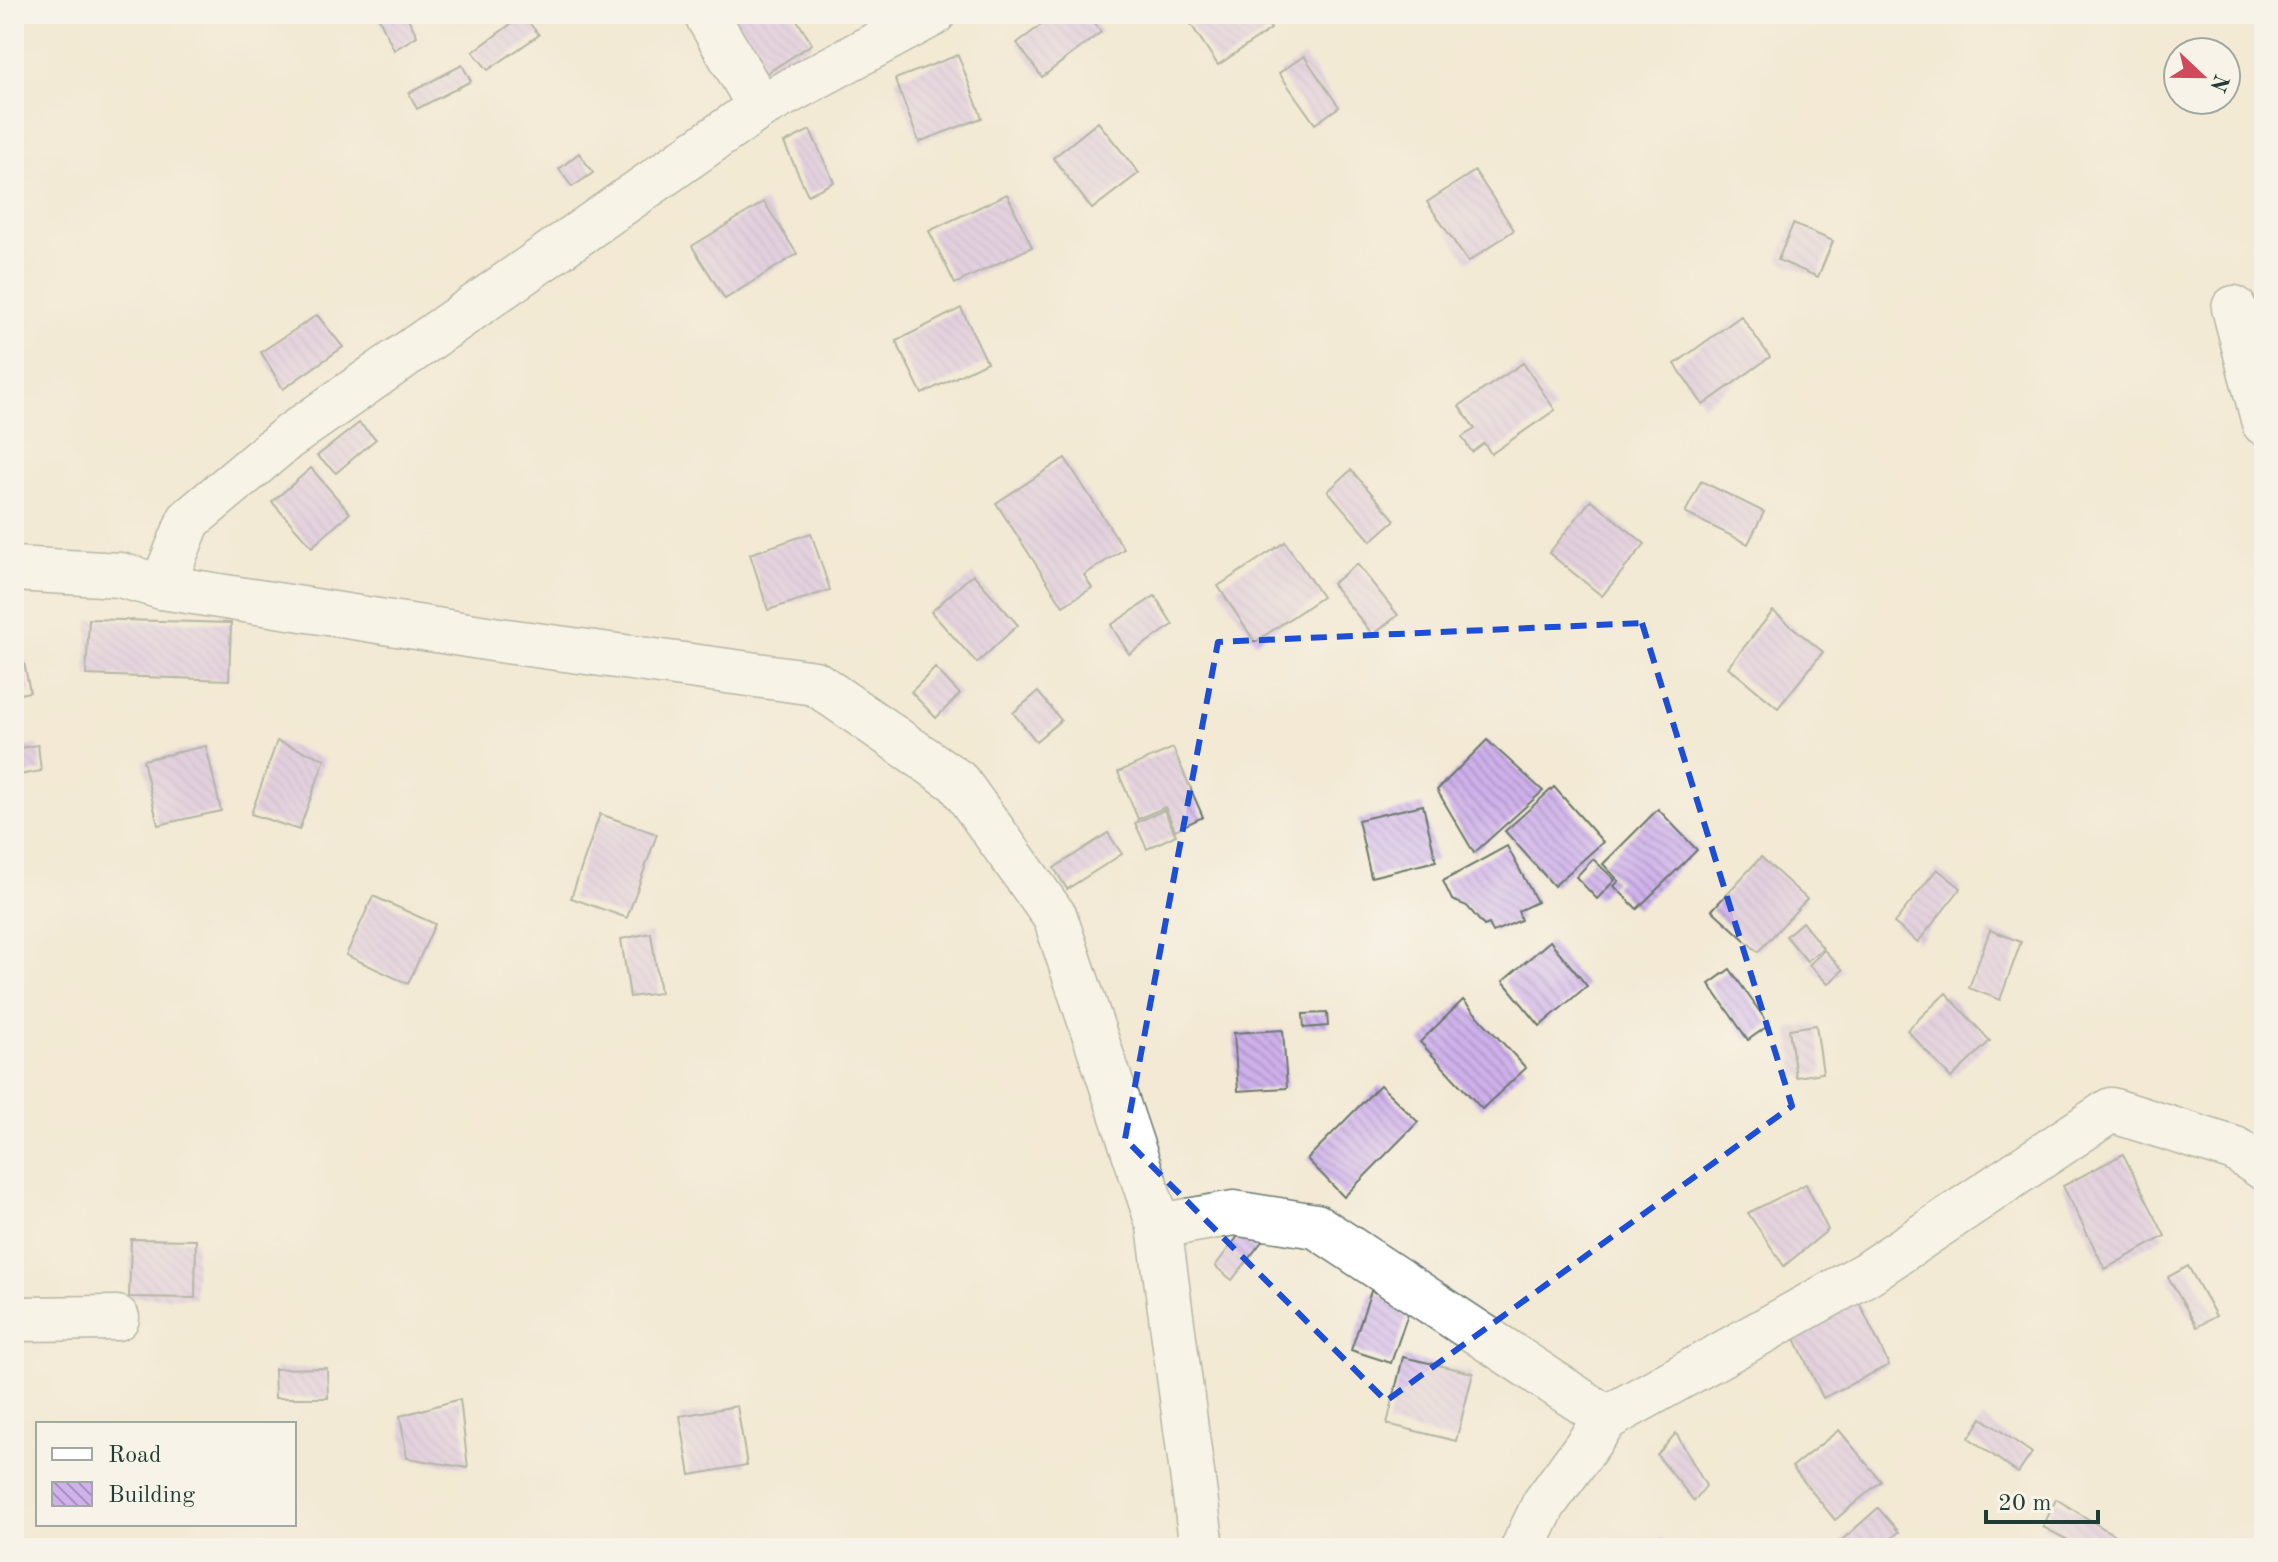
<svg xmlns="http://www.w3.org/2000/svg" width="2278" height="1562" viewBox="0 0 2278 1562" font-family="'Old Standard TT',serif">
  <style>
    .building { fill: url(#building-back-hatch) }
    .lines { fill: none; stroke-linecap: round; stroke-linejoin: round }
    .minor-casing { stroke: #69796c; stroke-width: 47 }
    .highway-casing { stroke: #69796c; stroke-width: 47 }
    .minor { stroke: #fff; stroke-width: 44 }
    .highway { stroke: #fff; stroke-width: 44 }
    .marked { fill: none; stroke: #1d4ed8; stroke-width: 6; stroke-dasharray: 16 10; stroke-linejoin: round }
  </style>
  <defs>
    <pattern id="building-back-hatch" width="6" height="6" patternUnits="userSpaceOnUse" patternTransform="scale(2)"><rect width="6" height="6" fill="#cfb1ec"/><path d="M-1 5l2 2M0 0l6 6M5-1l2 2" fill="none" stroke="#a791c0"/></pattern>
  </defs>
  <rect width="100%" height="100%" fill="#f7f3e8"/>
  <filter id="ink" filterUnits="userSpaceOnUse"><feTurbulence type="fractalNoise" baseFrequency=".0125" numOctaves="2"/><feDisplacementMap in="SourceGraphic" scale="16" xChannelSelector="R" yChannelSelector="G"/><feConvolveMatrix kernelMatrix="1 2 1 2 8 2 1 2 1" color-interpolation-filters="sRGB"/></filter>
  <filter id="wash" filterUnits="userSpaceOnUse"><feTurbulence type="fractalNoise" baseFrequency=".006" numOctaves="4" result="noise"/><feDisplacementMap in="SourceGraphic" scale="32" xChannelSelector="R" yChannelSelector="G"/><feGaussianBlur stdDeviation="1.8" result="paint"/><feColorMatrix in="noise" values="0 0 0 0 0 0 0 0 0 0 0 0 0 0 0 0 0 1.4 0 .05"/><feComposite in="paint" operator="in"/></filter>
  <g filter="url(#wash)">
    <rect width="100%" height="100%" fill="#f3e9d4"/>
    <g id="blocks">
      <g class="building">
        <polygon points="377,14 406,14 417,36 394,50"/>
        <polygon points="724,14 793,14 812,44 764,75"/>
        <polygon points="1056,14 1088,14 1101,32 1042,77 1017,43"/>
        <polygon points="1184,14 1261,14 1271,29 1218,65"/>
        <polygon points="523,15 539,35 488,70 473,52"/>
        <polygon points="958,55 982,118 919,142 895,79"/>
        <polygon points="1304,56 1339,107 1315,124 1279,73"/>
        <polygon points="462,65 471,81 417,109 409,93"/>
        <polygon points="1098,122 1139,173 1092,209 1053,158"/>
        <polygon points="810,130 834,182 808,195 784,143"/>
        <polygon points="579,153 593,173 572,187 559,169"/>
        <polygon points="1475,171 1514,230 1468,262 1427,202"/>
        <polygon points="1007,194 1032,247 955,284 929,231"/>
        <polygon points="764,202 797,254 725,299 692,246"/>
        <polygon points="1793,224 1833,241 1818,277 1778,260"/>
        <polygon points="961,308 987,362 922,394 896,341"/>
        <polygon points="317,315 343,347 283,389 261,352"/>
        <polygon points="1741,316 1770,357 1703,405 1675,364"/>
        <polygon points="1523,363 1555,410 1491,454 1484,443 1472,452 1462,437 1475,429 1459,406"/>
        <polygon points="359,423 376,439 336,473 317,456"/>
        <polygon points="1065,458 1124,549 1084,575 1092,588 1063,606 996,503"/>
        <polygon points="311,468 350,513 312,547 272,502"/>
        <polygon points="1351,470 1395,520 1371,541 1328,491"/>
        <polygon points="1701,481 1764,512 1748,544 1685,513"/>
        <polygon points="1591,500 1645,544 1602,596 1549,553"/>
        <polygon points="811,533 830,590 768,610 750,554"/>
        <polygon points="1285,542 1322,597 1255,642 1218,586"/>
        <polygon points="1357,564 1398,615 1373,635 1332,584"/>
        <polygon points="973,574 1018,625 977,663 931,612"/>
        <polygon points="1155,596 1173,625 1129,654 1111,625"/>
        <polygon points="1773,611 1823,652 1778,708 1728,667"/>
        <polygon points="89,619 231,623 229,680 86,675"/>
        <polygon points="24,662 30,692 14,695 14,665"/>
        <polygon points="935,668 960,694 936,718 911,692"/>
        <polygon points="1038,692 1061,720 1036,741 1013,713"/>
        <polygon points="1487,740 1543,791 1474,853 1437,790"/>
        <polygon points="277,741 325,759 299,830 251,814"/>
        <polygon points="38,745 41,771 14,776 14,749"/>
        <polygon points="206,746 221,811 158,825 143,760"/>
        <polygon points="1173,748 1203,817 1175,830 1165,807 1138,819 1118,772"/>
        <polygon points="1554,787 1603,842 1554,886 1505,831"/>
        <polygon points="1423,805 1436,861 1371,877 1358,820"/>
        <polygon points="1658,809 1697,850 1637,909 1614,886 1619,881 1603,864"/>
        <polygon points="1164,810 1176,835 1147,849 1135,823"/>
        <polygon points="600,814 657,834 627,918 571,898"/>
        <polygon points="1108,833 1122,854 1067,889 1054,868"/>
        <polygon points="1507,846 1537,902 1518,911 1521,920 1493,932 1489,924 1484,926 1467,906 1452,900 1443,881"/>
        <polygon points="1761,857 1807,899 1758,952 1712,910"/>
        <polygon points="1593,859 1615,880 1597,899 1576,877"/>
        <polygon points="1937,869 1961,888 1918,942 1894,923"/>
        <polygon points="373,896 435,924 408,984 346,955"/>
        <polygon points="1802,922 1823,948 1807,961 1786,936"/>
        <polygon points="1990,930 2021,942 2000,1000 1969,988"/>
        <polygon points="651,933 660,993 630,997 621,939"/>
        <polygon points="1550,941 1587,986 1540,1026 1503,981"/>
        <polygon points="1824,950 1843,970 1828,984 1809,965"/>
        <polygon points="1730,969 1769,1025 1748,1040 1709,984"/>
        <polygon points="1946,993 1990,1041 1951,1078 1907,1030"/>
        <polygon points="1463,1000 1526,1068 1482,1109 1420,1042"/>
        <polygon points="1327,1013 1328,1026 1304,1028 1303,1014"/>
        <polygon points="1816,1025 1823,1073 1796,1077 1789,1029"/>
        <polygon points="1283,1030 1287,1088 1238,1091 1234,1033"/>
        <polygon points="1380,1085 1418,1122 1344,1197 1307,1159"/>
        <polygon points="2123,1154 2165,1236 2105,1269 2063,1186"/>
        <polygon points="1806,1184 1828,1230 1784,1266 1748,1213"/>
        <polygon points="1262,1205 1280,1218 1232,1280 1215,1266"/>
        <polygon points="131,1239 196,1240 195,1298 129,1297"/>
        <polygon points="2188,1266 2216,1316 2197,1327 2168,1277"/>
        <polygon points="1371,1291 1411,1305 1391,1363 1351,1350"/>
        <polygon points="1857,1298 1889,1365 1823,1398 1791,1330"/>
        <polygon points="1403,1357 1473,1373 1456,1441 1387,1424"/>
        <polygon points="327,1368 328,1398 275,1398 274,1369"/>
        <polygon points="460,1399 468,1468 407,1458 400,1416"/>
        <polygon points="737,1406 747,1465 690,1475 680,1416"/>
        <polygon points="1982,1418 2032,1453 2018,1473 1969,1438"/>
        <polygon points="1839,1430 1881,1481 1835,1520 1792,1467"/>
        <polygon points="1676,1433 1706,1486 1694,1501 1657,1455"/>
        <polygon points="2056,1499 2119,1538 2107,1548 2083,1548 2043,1527"/>
        <polygon points="1878,1508 1899,1532 1880,1548 1833,1548"/>
        <polygon points="1661,1537 1675,1548 1654,1548"/>
      </g>
    </g>
  </g>
  <g filter="url(#ink)">
    <use href="#blocks" fill-opacity="0" stroke="#69796c" stroke-width="2"/>
    <g class="lines">
      <g class="minor-casing">
        <g id="minor">
          <polyline points="706,14 760,107"/>
          <polyline points="14,569 120,575 162,587 499,640 815,683 958,782 1055,917 1159,1226 1202,1548"/>
          <polyline points="162,587 189,520 287,438 760,107 933,14"/>
          <polyline points="1159,1226 1234,1213 1316,1226 1607,1418"/>
          <polyline points="14,1319 117,1318"/>
          <polyline points="1523,1548 1544,1504 1607,1418 1866,1274 2111,1110 2235,1149 2264,1168"/>
        </g>
      </g>
      <g class="highway-casing">
        <polyline id="highway" points="2234,308 2264,423"/>
      </g>
      <use href="#minor" class="minor"/>
      <use href="#highway" class="highway"/>
    </g>
  </g>
  <path d="M0 0H2278V1562H0ZM1642,623l150,483 -406,295 -261,-262 93,-497z" fill="#f3e9d4" fill-opacity=".55" fill-rule="evenodd"/>
  <path class="marked" d="M1642,623l150,483 -406,295 -261,-262 93,-497z"/>
  <rect width="2278" height="1562" fill="none" stroke="#f7f3e8" stroke-width="48"/>
  <rect x="36" y="1422" width="260" height="104" fill="#f7f3e8" stroke="#a1aaa0" stroke-width="2"/>
  <rect x="52" y="1448" width="40" height="12" fill="#ffffff" stroke="#a1aaa0" stroke-width="2"/>
  <text x="108" y="1462" font-size="24" fill="#1f3d34">Road</text>
  <rect x="52" y="1482" width="40" height="24" fill="url(#building-back-hatch)" stroke="#a1aaa0" stroke-width="2"/>
  <text x="108" y="1502" font-size="24" fill="#1f3d34">Building</text>
  <g transform="translate(2202 76) rotate(112)"><circle r="38" fill="#f7f3e8" stroke="#a1aaa0" stroke-width="2"/>
  <path d="M0-6L14 30L0 20L-14 30Z" fill="#d1495b"/>
  <text y="-12" font-size="22" font-weight="bold" text-anchor="middle" fill="#1f3d34">N</text>
  </g>
  <path d="M1986 1510v12h112v-12" fill="none" stroke="#1f3d34" stroke-width="4"/>
  <text x="1998" y="1510" font-size="24" fill="#1f3d34" stroke="#f7f3e8" stroke-width="6" paint-order="stroke">20 m</text>
</svg>
